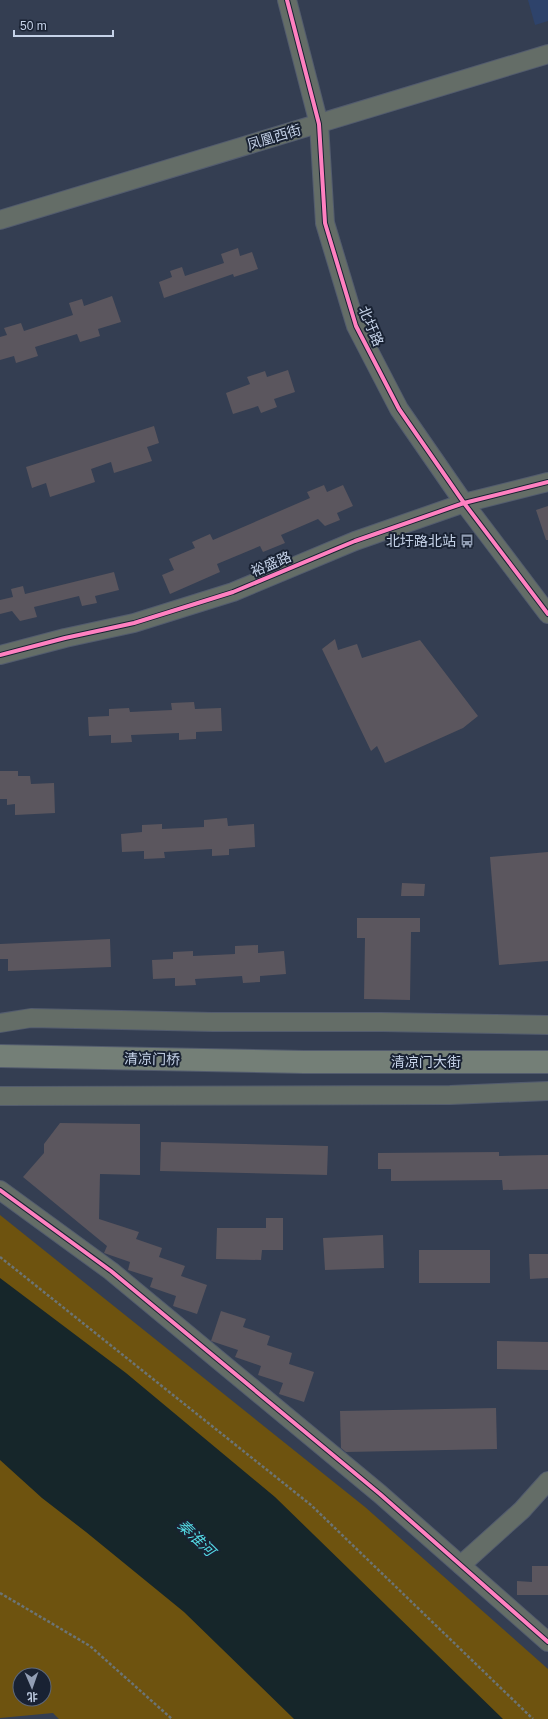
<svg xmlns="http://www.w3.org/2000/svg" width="548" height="1719" viewBox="0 0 548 1719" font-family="Helvetica,'Noto Sans SC',sans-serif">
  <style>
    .built { fill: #2e436b }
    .green { fill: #6e530f; fill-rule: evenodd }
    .water { fill: #16262a }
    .building { fill: #5b565e }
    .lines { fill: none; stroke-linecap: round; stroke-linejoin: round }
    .minor-casing { stroke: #535c6e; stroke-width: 20 }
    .major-casing { stroke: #535c6e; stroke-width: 24 }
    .path { stroke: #6c7475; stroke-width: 2.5; stroke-dasharray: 3 2; stroke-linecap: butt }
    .minor { stroke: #646d67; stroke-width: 18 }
    .major { stroke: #747f77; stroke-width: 22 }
    .cycleway-casing { stroke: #192233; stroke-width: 6 }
    .cycleway { stroke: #ff80c0; stroke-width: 4 }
    .labels { text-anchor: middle; stroke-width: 4; stroke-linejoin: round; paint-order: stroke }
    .street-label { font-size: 14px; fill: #c5d2e8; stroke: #192233 }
    .poi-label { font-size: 14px; fill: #c5d2e8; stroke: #192233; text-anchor: end }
    .water-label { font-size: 15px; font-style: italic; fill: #54d9e3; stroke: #192233 }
  </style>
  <rect width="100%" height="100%" fill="#343e52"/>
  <polygon class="built" points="528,0 548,0 548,21 535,25"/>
  <path class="green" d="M0,1215l365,292 183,162v50h-489l-6,-6 -53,5zM20,1675h24v24h-24z"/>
  <polygon class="water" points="0,1278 126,1373 275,1497 503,1719 294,1719 184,1612 86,1532 42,1498 0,1460"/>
  <g class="building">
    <polygon points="238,248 240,256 252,252 258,269 234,277 233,274 164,298 159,282 172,277 170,271 182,267 185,276 224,263 221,254"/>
    <polygon points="112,296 121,322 98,329 100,336 80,342 77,334 35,347 38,356 16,363 14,356 0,360 0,337 7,335 4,328 21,323 24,331 73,315 69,303 82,299 84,306"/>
    <polygon points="288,370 295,392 274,399 277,407 261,413 258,406 233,414 226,393 250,384 247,377 265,371 267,377"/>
    <polygon points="154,426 159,443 147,447 152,461 114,473 111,462 91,469 95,482 50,497 46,483 32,488 26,467"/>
    <polygon points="324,485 327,492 343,485 353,506 337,513 340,520 325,526 318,519 281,535 285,543 263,552 260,546 217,564 220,572 170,594 162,575 174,570 169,559 195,548 192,542 210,534 213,540 310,498 307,492"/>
    <polygon points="548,506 548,540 546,540 536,510"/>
    <polygon points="114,572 119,590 95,596 97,603 82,606 79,596 34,607 37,617 20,621 12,611 0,614 0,600 13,597 11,589 23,586 25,594"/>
    <polygon points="335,639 338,650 357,644 362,658 420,640 478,716 463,728 385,763 377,746 371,751 322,649"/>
    <polygon points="194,702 195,709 221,708 222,731 196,732 196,739 179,740 179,733 131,735 132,742 111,743 111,735 89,736 88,717 109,716 109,709 129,708 130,712 172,710 171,703"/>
    <polygon points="0,771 18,771 18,776 30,776 31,784 54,783 55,813 15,815 15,804 7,805 7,799 0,799"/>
    <polygon points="227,818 228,826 254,824 255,847 229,849 229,855 212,856 212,849 164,852 165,858 144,859 144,851 122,852 121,834 142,832 142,825 162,824 162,829 204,827 204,820"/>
    <polygon points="548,852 548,961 499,965 490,857"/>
    <polygon points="402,883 425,884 424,896 401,896"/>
    <polygon points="357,918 420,918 420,932 411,932 410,1000 364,999 365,938 357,938"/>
    <polygon points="110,939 111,967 8,971 8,959 0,959 0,944"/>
    <polygon points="258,945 258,953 284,951 286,974 260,976 260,982 243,983 242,976 195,979 196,985 175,986 175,978 153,979 152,960 173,959 173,952 193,951 193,956 235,954 235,946"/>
    <polygon points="60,1123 140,1124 140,1175 100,1174 99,1219 139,1232 136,1239 162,1248 159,1257 185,1266 181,1276 207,1285 197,1314 173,1306 176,1296 150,1287 153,1278 128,1270 130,1262 104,1253 107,1246 23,1177 44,1153 44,1144"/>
    <polygon points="161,1142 328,1146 327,1175 160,1171"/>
    <polygon points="499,1152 499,1156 548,1155 548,1189 503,1190 502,1180 391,1181 391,1169 378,1169 378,1153"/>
    <polygon points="266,1218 283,1218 283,1250 262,1250 261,1260 216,1259 217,1228 266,1228"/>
    <polygon points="383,1235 384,1268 325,1270 323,1238"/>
    <rect x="419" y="1250" width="71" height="33"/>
    <polygon points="529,1254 548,1254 548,1278 530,1279"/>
    <polygon points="221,1311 246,1319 243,1327 270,1336 267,1345 292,1353 289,1364 314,1372 304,1402 279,1394 283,1383 258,1375 261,1366 235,1357 238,1350 211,1341"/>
    <polygon points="497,1341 548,1342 548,1370 497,1369"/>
    <polygon points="496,1408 497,1449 346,1452 341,1448 340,1411"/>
    <polygon points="532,1566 548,1566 548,1595 517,1595 517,1581 532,1582"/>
  </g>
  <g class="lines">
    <g class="minor-casing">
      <g id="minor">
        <polyline points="287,0 319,124 325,223 356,326 399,409 464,503 548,614"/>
        <polyline points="0,220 548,54"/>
        <polyline points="0,655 65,638 134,623 233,592 355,541 464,503 548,482"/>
        <polyline points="0,1023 31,1018 212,1022 382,1022 548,1025"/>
        <polyline points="0,1096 450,1095 548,1091"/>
        <polyline points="0,1190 111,1271 380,1494 548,1642"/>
        <polyline points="461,1565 522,1510 548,1481"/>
      </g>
    </g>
    <g class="major-casing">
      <polyline id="major" points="0,1056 304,1062 548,1062"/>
    </g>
    <g class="path">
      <polyline points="0,1257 311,1505 533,1719"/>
      <polyline points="0,1593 90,1646 172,1719"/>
    </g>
    <use href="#minor" class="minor"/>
    <use href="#major" class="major"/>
    <g class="cycleway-casing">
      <g id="cycleway">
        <polyline points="287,0 319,124 325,223 356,326 399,409 464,503 548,614"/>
        <polyline points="0,655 65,638 134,623 233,592 355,541 464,503 548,482"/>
        <polyline points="0,1190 111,1271 380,1494 548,1642"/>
      </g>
    </g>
    <use href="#cycleway" class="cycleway"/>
  </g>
  <defs>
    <g id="bus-bare" transform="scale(1.08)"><path d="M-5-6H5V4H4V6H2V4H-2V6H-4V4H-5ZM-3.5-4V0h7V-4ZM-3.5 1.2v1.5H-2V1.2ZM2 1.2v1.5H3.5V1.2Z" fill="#929eb4" stroke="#192233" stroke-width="2.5" paint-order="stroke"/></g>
  </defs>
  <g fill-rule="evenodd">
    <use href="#bus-bare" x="467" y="541"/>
  </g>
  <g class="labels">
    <g class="street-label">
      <text transform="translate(274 137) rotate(-17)" y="5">凤凰西街</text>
      <text transform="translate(371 326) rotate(67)" y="5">北圩路</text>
      <text transform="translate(271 564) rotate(-23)" y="5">裕盛路</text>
      <text transform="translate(152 1059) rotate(1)" y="5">清凉门桥</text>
      <text x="426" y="1067">清凉门大街</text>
    </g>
    <g class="poi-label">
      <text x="456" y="546">北圩路北站</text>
    </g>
    <g class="water-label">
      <text transform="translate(196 1538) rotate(44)" y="5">秦淮河</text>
    </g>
  </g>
  <g transform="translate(32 1687) rotate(178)"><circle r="19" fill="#192233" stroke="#5e687b"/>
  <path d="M0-3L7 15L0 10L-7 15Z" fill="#929eb4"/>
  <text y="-6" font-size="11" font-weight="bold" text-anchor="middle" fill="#c5d2e8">北</text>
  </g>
  <path d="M14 30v6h99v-6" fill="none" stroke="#c5d2e8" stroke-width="2"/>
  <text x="20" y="30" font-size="12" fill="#c5d2e8" stroke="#192233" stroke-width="3" paint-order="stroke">50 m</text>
</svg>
